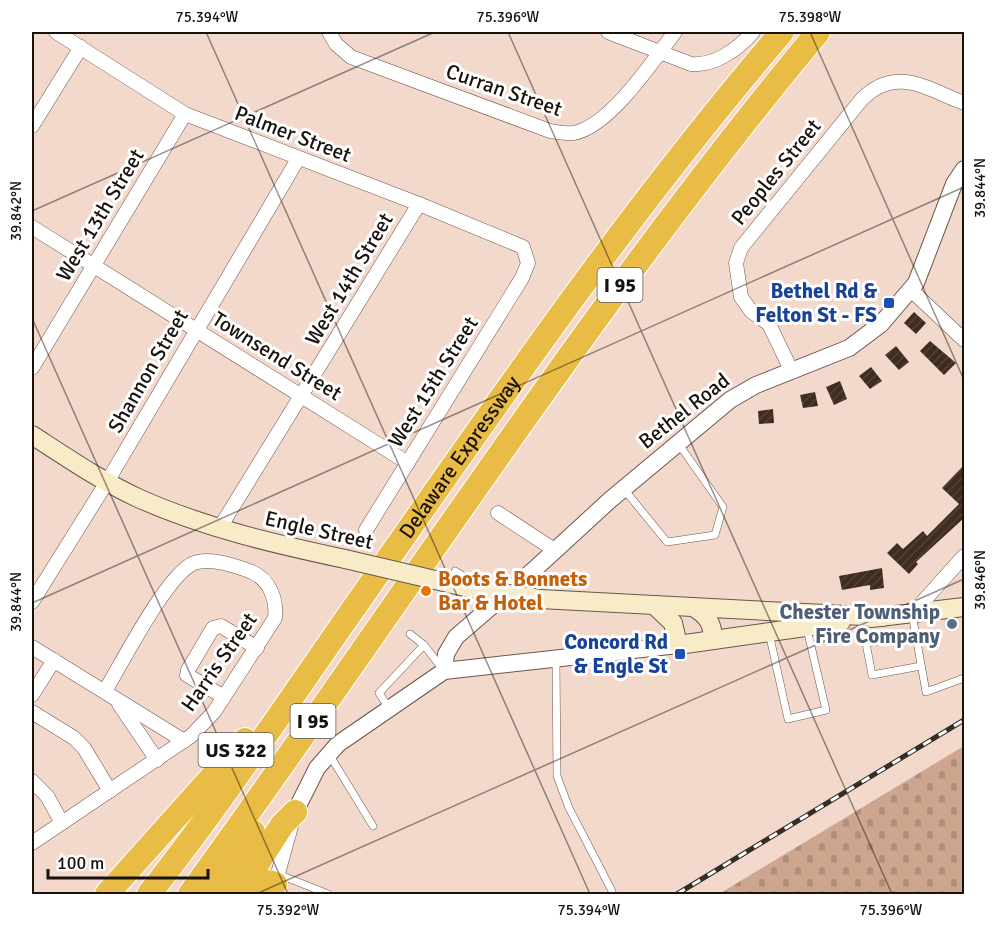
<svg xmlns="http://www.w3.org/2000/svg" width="996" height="926" viewBox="0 0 996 926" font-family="Signika,sans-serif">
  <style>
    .cemetery { fill: url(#cemetery-stones) }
    .building { fill: url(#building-hatch) }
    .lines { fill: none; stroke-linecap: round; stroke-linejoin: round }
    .service-casing { stroke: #6b564b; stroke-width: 8 }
    .minor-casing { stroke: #6b564b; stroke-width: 15 }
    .tertiary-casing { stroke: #6b564b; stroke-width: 18 }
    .secondary-casing { stroke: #6b564b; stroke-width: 20 }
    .motorway-casing { stroke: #fff; stroke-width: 26 }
    .service { stroke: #fff; stroke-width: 7 }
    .minor { stroke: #fff; stroke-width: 14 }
    .tertiary { stroke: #fff; stroke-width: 16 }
    .secondary { stroke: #f8ebc7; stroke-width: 18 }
    .motorway { stroke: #e9bd45; stroke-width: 24 }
    .rail-casing { stroke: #372d27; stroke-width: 5 }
    .rail { stroke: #fff; stroke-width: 3; stroke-dasharray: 9; stroke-linecap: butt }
    .secondary-bridge-casing { stroke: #6b564b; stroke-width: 20; stroke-linecap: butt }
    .secondary-bridge { stroke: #f8ebc7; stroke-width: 18 }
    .ticks { fill: none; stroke: #19110c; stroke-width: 1.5; stroke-opacity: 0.45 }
    .transit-dot { fill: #1a4fb4; stroke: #fff; stroke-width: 2 }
    .food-dot { fill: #e8710a; stroke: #fff; stroke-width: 2 }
    .service-dot { fill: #5c6f8a; stroke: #fff; stroke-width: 2 }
    .labels { text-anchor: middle; stroke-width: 6; stroke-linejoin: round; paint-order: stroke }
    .shield { fill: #fff; stroke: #5e5855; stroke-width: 1.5 }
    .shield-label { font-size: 20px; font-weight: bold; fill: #19110c }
    .street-label { font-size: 21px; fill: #19110c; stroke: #fff }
    .transit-label { font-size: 21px; font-weight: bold; fill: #164399; stroke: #fff; text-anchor: end }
    .food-label { font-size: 21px; font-weight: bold; fill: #c56008; stroke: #fff; text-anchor: start }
    .service-label { font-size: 21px; font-weight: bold; fill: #4e5e75; stroke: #fff; text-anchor: end }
    .neatline { fill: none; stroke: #19110c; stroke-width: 2 }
    .ticks-label { font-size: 15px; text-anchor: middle; fill: #19110c }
  </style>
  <defs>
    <pattern id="cemetery-stones" width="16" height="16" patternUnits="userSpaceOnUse" patternTransform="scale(1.5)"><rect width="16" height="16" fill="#cea690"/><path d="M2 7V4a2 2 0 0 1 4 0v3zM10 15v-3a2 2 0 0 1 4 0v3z" fill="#b08e7b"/></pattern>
    <pattern id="building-hatch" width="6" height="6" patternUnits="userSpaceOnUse" patternTransform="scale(1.5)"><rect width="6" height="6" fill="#3e2c21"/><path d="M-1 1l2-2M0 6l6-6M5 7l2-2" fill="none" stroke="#514137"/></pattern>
  </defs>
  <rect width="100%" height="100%" fill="#f2d9cc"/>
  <polygon class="cemetery" points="964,746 964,894 719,894"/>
  <g class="building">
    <polygon points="914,312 926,323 916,334 904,323"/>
    <polygon points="930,341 956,363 944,375 920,351"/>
    <polygon points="896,346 909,362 899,370 885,355"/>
    <polygon points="871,367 882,381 870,389 859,376"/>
    <polygon points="840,381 847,399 834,405 826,387"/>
    <polygon points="815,392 818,406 803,408 800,395"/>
    <polygon points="773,409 774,423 759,424 758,411"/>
    <polygon points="964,465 964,518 916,562 918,564 909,574 887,553 897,543 903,549 923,531 927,536 959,504 942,488"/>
    <polygon points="882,568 884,588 870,590 870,585 842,590 839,576"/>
  </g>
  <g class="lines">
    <g class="service-casing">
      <g id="service">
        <polyline points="623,488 667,542 715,535 723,507 678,443"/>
        <polyline points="455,571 473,582"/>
        <polyline points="912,614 926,692 964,678"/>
        <polyline points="769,633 788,719 826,710 807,629"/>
        <polyline points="410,634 424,645 441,667"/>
        <polyline points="915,635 866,643 872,675 921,666"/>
        <polyline points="556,659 557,776 569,808 612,891"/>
        <polyline points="389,708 379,693 424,645"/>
        <polyline points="329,754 373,826"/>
        <polyline points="278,874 328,894"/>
      </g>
    </g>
    <g class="minor-casing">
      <g id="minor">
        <polyline points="56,32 185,114 419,204 523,247 528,263 522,278 366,530"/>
        <path d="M329,32l7,12 15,13 199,74c7,1 17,3 24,2 36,-7 79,-72 101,-101"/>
        <path d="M608,32l83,32c24,2 47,-15 62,-32"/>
        <polyline points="32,126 81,47"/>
        <polyline points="32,227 408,463"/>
        <polyline points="911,290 964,340"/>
        <polyline points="32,368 185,114"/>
        <path d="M792,372l-23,-48 -18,-13 -10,-14 -5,-34 5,-15 121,-149c34,-34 65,-10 102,4"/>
        <polyline points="498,513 553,549"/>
        <polyline points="219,529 419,204"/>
        <polyline points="32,602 107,482 298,159"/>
        <polyline points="912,614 964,556"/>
        <polyline points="32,647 184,741"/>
        <polyline points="32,695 54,660"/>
        <polyline points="224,697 187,675 188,670 213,628 221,626 257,648"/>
        <polyline points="119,704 157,760"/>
        <polyline points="32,712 74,738 84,748 110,791"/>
        <polyline points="32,781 47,796 62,823"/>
        <path d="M32,843l159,-107 23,-24 61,-94c2,-18 -5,-38 -23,-46 -16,-6 -41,-15 -58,-9 -27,11 -72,100 -89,128"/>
        <polyline points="274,888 292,823"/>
      </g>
    </g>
    <g class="tertiary-casing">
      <g id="tertiary">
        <polyline points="444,671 446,654 456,637 537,567 610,500 730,400 756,385 849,348 881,324 916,283 954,184 964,169"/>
        <polyline points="295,812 317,768 338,744 444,671 678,645"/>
      </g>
    </g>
    <g class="secondary-casing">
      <g id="secondary">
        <path d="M32,435c34,22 69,46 106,63 67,30 137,46 207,61"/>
        <polyline points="540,599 882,617"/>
        <polyline points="654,605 673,623 678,645 841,622"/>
        <path d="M693,607c14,8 20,16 20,33"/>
        <polyline points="871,618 964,607"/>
      </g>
    </g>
    <g class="motorway-casing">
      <g id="motorway">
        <polyline points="107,894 245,740"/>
        <path id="s1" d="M149,894c68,-86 129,-177 191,-266 142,-203 281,-408 442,-596"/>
        <path d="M190,894c209,-287 400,-588 628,-862"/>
        <polyline points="214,894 253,832"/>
        <polyline points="238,894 282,825 295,812"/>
        <path d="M238,894c11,-7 24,-16 37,-10"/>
      </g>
    </g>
    <use href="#service" class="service"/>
    <use href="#minor" class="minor"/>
    <use href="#tertiary" class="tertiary"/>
    <use href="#secondary" class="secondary"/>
    <use href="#motorway" class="motorway"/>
    <g class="rail-casing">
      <polyline id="rail" points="677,894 964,720"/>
    </g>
    <use href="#rail" class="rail"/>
    <g class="secondary-bridge-casing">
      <polyline id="secondary-bridge" points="345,559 465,587 540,599"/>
    </g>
    <use href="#secondary-bridge" class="secondary-bridge"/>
  </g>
  <path class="ticks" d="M206,32l384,862M508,32l384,862M810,32l154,348M32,211l403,-179M32,318l256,576M32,603l932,-416M256,894l708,-315"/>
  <g class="transit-dot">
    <rect x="883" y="297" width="12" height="12" rx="3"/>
    <rect x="674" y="648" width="12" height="12" rx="3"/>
  </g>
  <circle class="food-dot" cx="426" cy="591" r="6"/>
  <circle class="service-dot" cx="952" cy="624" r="6"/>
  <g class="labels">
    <g class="shield">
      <rect x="597.5" y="268" width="45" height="34" rx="4.5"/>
      <rect x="290.5" y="704" width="45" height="34" rx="4.5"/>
      <rect x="198.5" y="733" width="75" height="34" rx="4.5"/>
    </g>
    <g class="shield-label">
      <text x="620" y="292">I 95</text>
      <text x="313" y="728">I 95</text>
      <text x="236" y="757">US 322</text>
    </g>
    <g class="street-label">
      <text transform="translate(504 90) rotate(19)" y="7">Curran Street</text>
      <text transform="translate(293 134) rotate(21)" y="7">Palmer Street</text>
      <text transform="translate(776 172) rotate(-51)" y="7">Peoples Street</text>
      <text transform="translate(100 215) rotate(-59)" y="7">West 13th Street</text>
      <text transform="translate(349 279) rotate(-59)" y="7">West 14th Street</text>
      <text transform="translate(277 356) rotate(32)" y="7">Townsend Street</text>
      <text transform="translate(148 371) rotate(-60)" y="7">Shannon Street</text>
      <text transform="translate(433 382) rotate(-58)" y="7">West 15th Street</text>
      <text transform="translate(684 411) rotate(-38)" y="7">Bethel Road</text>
      <text dy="7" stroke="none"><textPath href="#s1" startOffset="536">Delaware Expressway</textPath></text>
      <text transform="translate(319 530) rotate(13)" y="7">Engle Street</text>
      <text transform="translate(219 662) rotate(-55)" y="7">Harris Street</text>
    </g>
    <g class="transit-label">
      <text x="877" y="298">Bethel Rd &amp;<tspan x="877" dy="24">Felton St - FS</tspan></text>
      <text x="668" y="649">Concord Rd<tspan x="668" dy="24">&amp; Engle St</tspan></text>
    </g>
    <g class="food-label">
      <text x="438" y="586">Boots &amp; Bonnets<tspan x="438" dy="24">Bar &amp; Hotel</tspan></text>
    </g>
    <g class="service-label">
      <text x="940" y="619">Chester Township<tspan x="940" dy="24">Fire Company</tspan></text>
    </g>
  </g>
  <rect width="996" height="926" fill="none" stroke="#ffffff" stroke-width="66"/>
  <path d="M48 869v9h160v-9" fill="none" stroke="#19110c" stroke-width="3"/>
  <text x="57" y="869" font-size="18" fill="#19110c" stroke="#ffffff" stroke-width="4.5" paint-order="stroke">100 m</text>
  <rect x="33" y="33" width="930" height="860" class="neatline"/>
  <g class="ticks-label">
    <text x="207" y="22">75.394°W</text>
    <text x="508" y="22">75.396°W</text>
    <text x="810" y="22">75.398°W</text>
    <text transform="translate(980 188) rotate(-90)" y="5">39.844°N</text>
    <text transform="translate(16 211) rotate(-90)" y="5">39.842°N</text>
    <text transform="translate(980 580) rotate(-90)" y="5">39.846°N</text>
    <text transform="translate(16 602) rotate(-90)" y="5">39.844°N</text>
    <text x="288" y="915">75.392°W</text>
    <text x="589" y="915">75.394°W</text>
    <text x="891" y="915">75.396°W</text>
  </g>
</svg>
